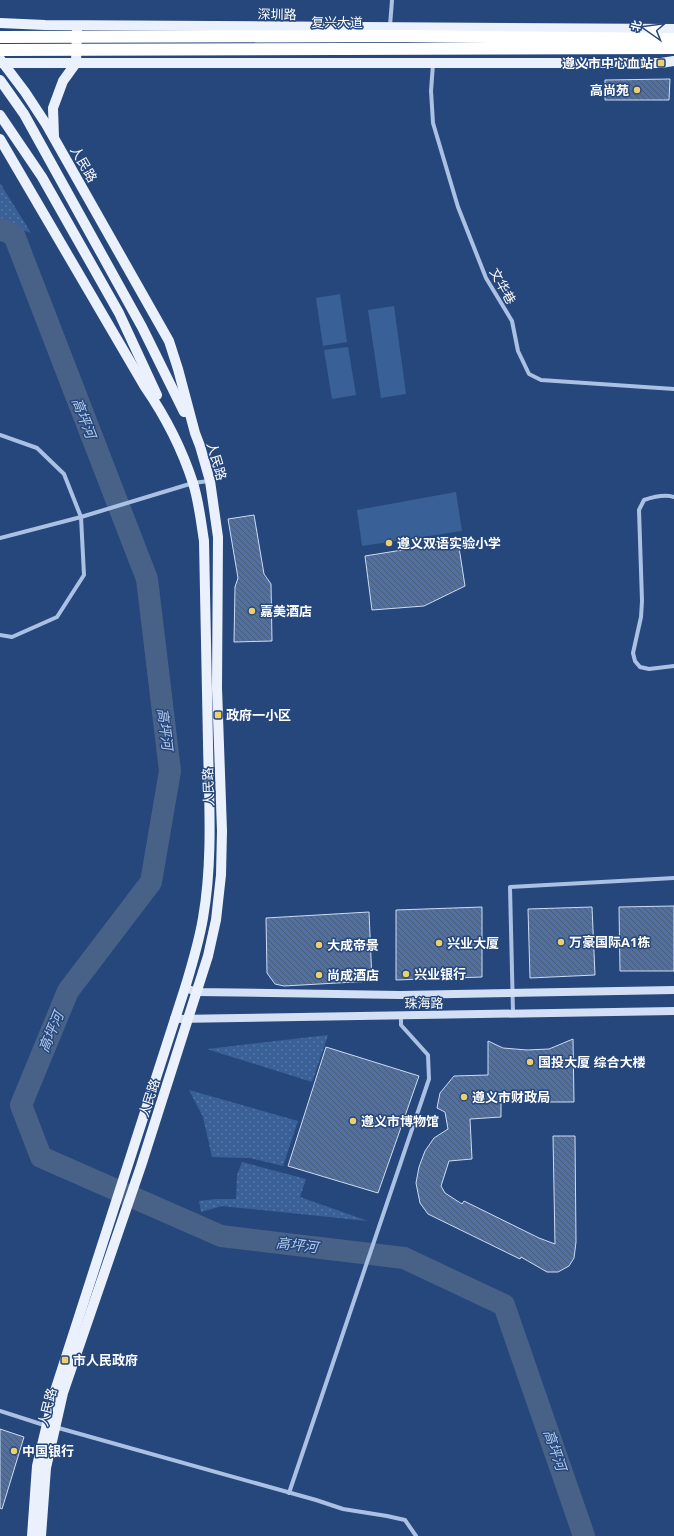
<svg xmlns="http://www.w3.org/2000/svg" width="674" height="1536" viewBox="0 0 674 1536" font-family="'Open Sans','Noto Sans SC',sans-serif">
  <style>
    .green { fill: url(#green-dots) }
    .pitch { fill: #3a6098 }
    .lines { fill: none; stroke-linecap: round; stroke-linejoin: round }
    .river { stroke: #486187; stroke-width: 22 }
    .building { fill: url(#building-back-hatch); stroke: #ccdcf3 }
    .street { stroke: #aac1e4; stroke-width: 4 }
    .secondary { stroke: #d3dff4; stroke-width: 8 }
    .primary { stroke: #eaf0fc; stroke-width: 10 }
    .highway-bridge { stroke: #fff; stroke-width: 12 }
    .poi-dot { fill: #edcf6f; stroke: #26477b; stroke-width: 1.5 }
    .labels { text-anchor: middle; stroke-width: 3; stroke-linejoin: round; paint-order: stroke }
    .street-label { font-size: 13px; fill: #fff; stroke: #26477b }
    .poi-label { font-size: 13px; font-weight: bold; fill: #fff; stroke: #26477b; text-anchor: start }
    .water-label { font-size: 14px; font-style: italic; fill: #b5cbec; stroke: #26477b }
  </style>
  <defs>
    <pattern id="green-dots" width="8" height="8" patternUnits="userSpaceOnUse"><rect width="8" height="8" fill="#3a6098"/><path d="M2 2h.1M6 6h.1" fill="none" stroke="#5878a7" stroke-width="1.8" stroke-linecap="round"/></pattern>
    <pattern id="building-back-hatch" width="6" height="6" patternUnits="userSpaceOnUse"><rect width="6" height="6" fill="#4e70a3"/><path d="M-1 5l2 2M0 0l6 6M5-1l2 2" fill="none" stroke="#4d5a6f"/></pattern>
  </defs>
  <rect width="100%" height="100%" fill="#26477b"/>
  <g class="green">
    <polygon points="0,183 31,233 0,222"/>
    <polygon points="328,1035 312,1082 207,1049"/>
    <polygon points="189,1090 298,1121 283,1166 250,1158 212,1157 203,1117"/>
    <polygon points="242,1162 306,1179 300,1197 368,1221 222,1206 201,1212 199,1201 216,1199 236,1199 237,1175"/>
  </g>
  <g class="pitch">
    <polygon points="340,294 347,342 323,346 316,298"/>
    <polygon points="394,306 406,394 381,398 368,310"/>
    <polygon points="348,347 356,395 332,399 324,350"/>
    <polygon points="456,492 462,531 362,546 357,510"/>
  </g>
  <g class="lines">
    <polyline class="river" points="0,229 14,235 147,579 170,771 151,882 68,991 21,1105 41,1157 221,1236 404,1258 504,1305 584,1536"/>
  </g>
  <g class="building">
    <polygon points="670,79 669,100 605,100 605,80"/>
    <polygon points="254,515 264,574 271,584 272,641 234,642 235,587 238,578 228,519"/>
    <polygon points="458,541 465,586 424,606 372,610 365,556"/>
    <polygon points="674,906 674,971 620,971 619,907"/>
    <polygon points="482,907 482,977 396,980 396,910"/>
    <polygon points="592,907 595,975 530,978 528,909"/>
    <polygon points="369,912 372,981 284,986 275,984 267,973 266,918"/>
    <polygon points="573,1039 574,1102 501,1102 501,1117 470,1119 472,1159 449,1161 441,1186 445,1193 462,1204 464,1201 539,1238 555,1244 553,1136 575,1136 576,1242 574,1258 569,1266 558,1272 547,1272 521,1257 520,1259 428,1214 420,1203 416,1183 419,1167 425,1151 434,1138 448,1129 445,1112 437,1108 440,1093 454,1076 488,1075 488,1041 503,1048 527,1050 549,1049"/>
    <polygon points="326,1047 419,1076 378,1193 288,1166"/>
    <polygon points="0,1429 24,1437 2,1509 0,1508"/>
  </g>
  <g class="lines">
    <g class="street">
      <polyline points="390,26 392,0"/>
      <polyline points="433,64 431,91 433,123 458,207 486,278 512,321 518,351 529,374 541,380 674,389"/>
      <polyline points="0,435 37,448 64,474 81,517 84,575 57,617 12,637 0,635"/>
      <path d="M674,497c-10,-3 -21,0 -30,3l-5,10 3,91 -1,16 -8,36 2,8 5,6 9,2 25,-3"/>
      <polyline points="0,538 81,517 193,483 209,481"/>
      <polyline points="513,1013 510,887 674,878"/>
      <polyline points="0,1411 47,1426"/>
      <polyline points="55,1427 316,1500 343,1509 387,1516 405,1520 416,1536"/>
      <polyline points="289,1493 429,1079 428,1055 401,1025 401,1015"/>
    </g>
    <g class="secondary">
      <polyline points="185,988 197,992 401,995 674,990"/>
      <polyline points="174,1019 674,1011"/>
    </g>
    <g class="primary">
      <polyline points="0,23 45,25 674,29"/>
      <polyline points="0,59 25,92 46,124 169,341 178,369 195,433 200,446 210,481 218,537 217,688 222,831 221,875 216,920 208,956 141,1166 63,1393 46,1468 41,1536"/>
      <polyline points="0,63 661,63 674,61"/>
      <polyline points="0,80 24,114 142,327 184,412"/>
      <polyline points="0,115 42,177 119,313 157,395"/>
      <polyline points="54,137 53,108 63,81 76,63 77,29"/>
      <path d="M0,139l145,248c20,29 37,62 48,96 6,19 8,39 11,58 1,67 3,135 4,202 1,58 5,118 -5,175 -4,24 -11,47 -18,70l-130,403 -18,75 -5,70"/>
    </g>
    <g class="highway-bridge">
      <polyline points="0,37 407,36 674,39"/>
      <polyline points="0,50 674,48"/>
    </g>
  </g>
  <g class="poi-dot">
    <rect x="657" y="59" width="8" height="8" rx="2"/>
    <circle cx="637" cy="90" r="4"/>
    <circle cx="389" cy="543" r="4"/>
    <circle cx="252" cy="611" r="4"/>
    <rect x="214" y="711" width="8" height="8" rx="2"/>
    <circle cx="561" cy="942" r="4"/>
    <circle cx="439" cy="943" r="4"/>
    <circle cx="319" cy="945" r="4"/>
    <circle cx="406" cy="974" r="4"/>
    <circle cx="319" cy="975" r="4"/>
    <circle cx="530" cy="1062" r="4"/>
    <circle cx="464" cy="1097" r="4"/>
    <circle cx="353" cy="1121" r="4"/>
    <rect x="61" y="1356" width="8" height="8" rx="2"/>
    <circle cx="14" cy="1451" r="4"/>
  </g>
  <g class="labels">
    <g class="street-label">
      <text transform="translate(277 14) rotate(1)" y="5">深圳路</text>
      <text x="337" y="27">复兴大道</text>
      <text transform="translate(84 164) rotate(60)" y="5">人民路</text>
      <text transform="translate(503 286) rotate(61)" y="5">文华巷</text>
      <text transform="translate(217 461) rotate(74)" y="5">人民路</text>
      <text transform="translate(208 787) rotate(-92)" y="5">人民路</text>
      <text transform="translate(424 1003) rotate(-1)" y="5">珠海路</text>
      <text transform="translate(149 1098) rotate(-72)" y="5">人民路</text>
      <text transform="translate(47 1407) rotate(-76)" y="5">人民路</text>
    </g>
    <g class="poi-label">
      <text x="653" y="68" text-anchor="end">遵义市中心血站</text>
      <text x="629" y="95" text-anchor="end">高尚苑</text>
      <text x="397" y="548">遵义双语实验小学</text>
      <text x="260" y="616">嘉美酒店</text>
      <text x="226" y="720">政府一小区</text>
      <text x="569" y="947">万豪国际A1栋</text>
      <text x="447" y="948">兴业大厦</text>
      <text x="327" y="950">大成帝景</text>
      <text x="414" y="979">兴业银行</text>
      <text x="327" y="980">尚成酒店</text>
      <text x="538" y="1067">国投大厦 综合大楼</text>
      <text x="472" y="1102">遵义市财政局</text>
      <text x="361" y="1126">遵义市博物馆</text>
      <text x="73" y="1365">市人民政府</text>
      <text x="22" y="1456">中国银行</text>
    </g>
    <g class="water-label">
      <text transform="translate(84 418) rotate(69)" y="5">高坪河</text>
      <text transform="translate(165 729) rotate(83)" y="5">高坪河</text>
      <text transform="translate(51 1032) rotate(-67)" y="5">高坪河</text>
      <text transform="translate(297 1245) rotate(7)" y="5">高坪河</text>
      <text transform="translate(555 1450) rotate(71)" y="5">高坪河</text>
    </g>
  </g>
  <g transform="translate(646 28) rotate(284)" stroke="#26477b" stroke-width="3" paint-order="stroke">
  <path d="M0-3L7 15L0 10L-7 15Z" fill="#ffffff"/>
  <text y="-6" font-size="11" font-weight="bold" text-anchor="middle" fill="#ffffff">北</text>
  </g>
</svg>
